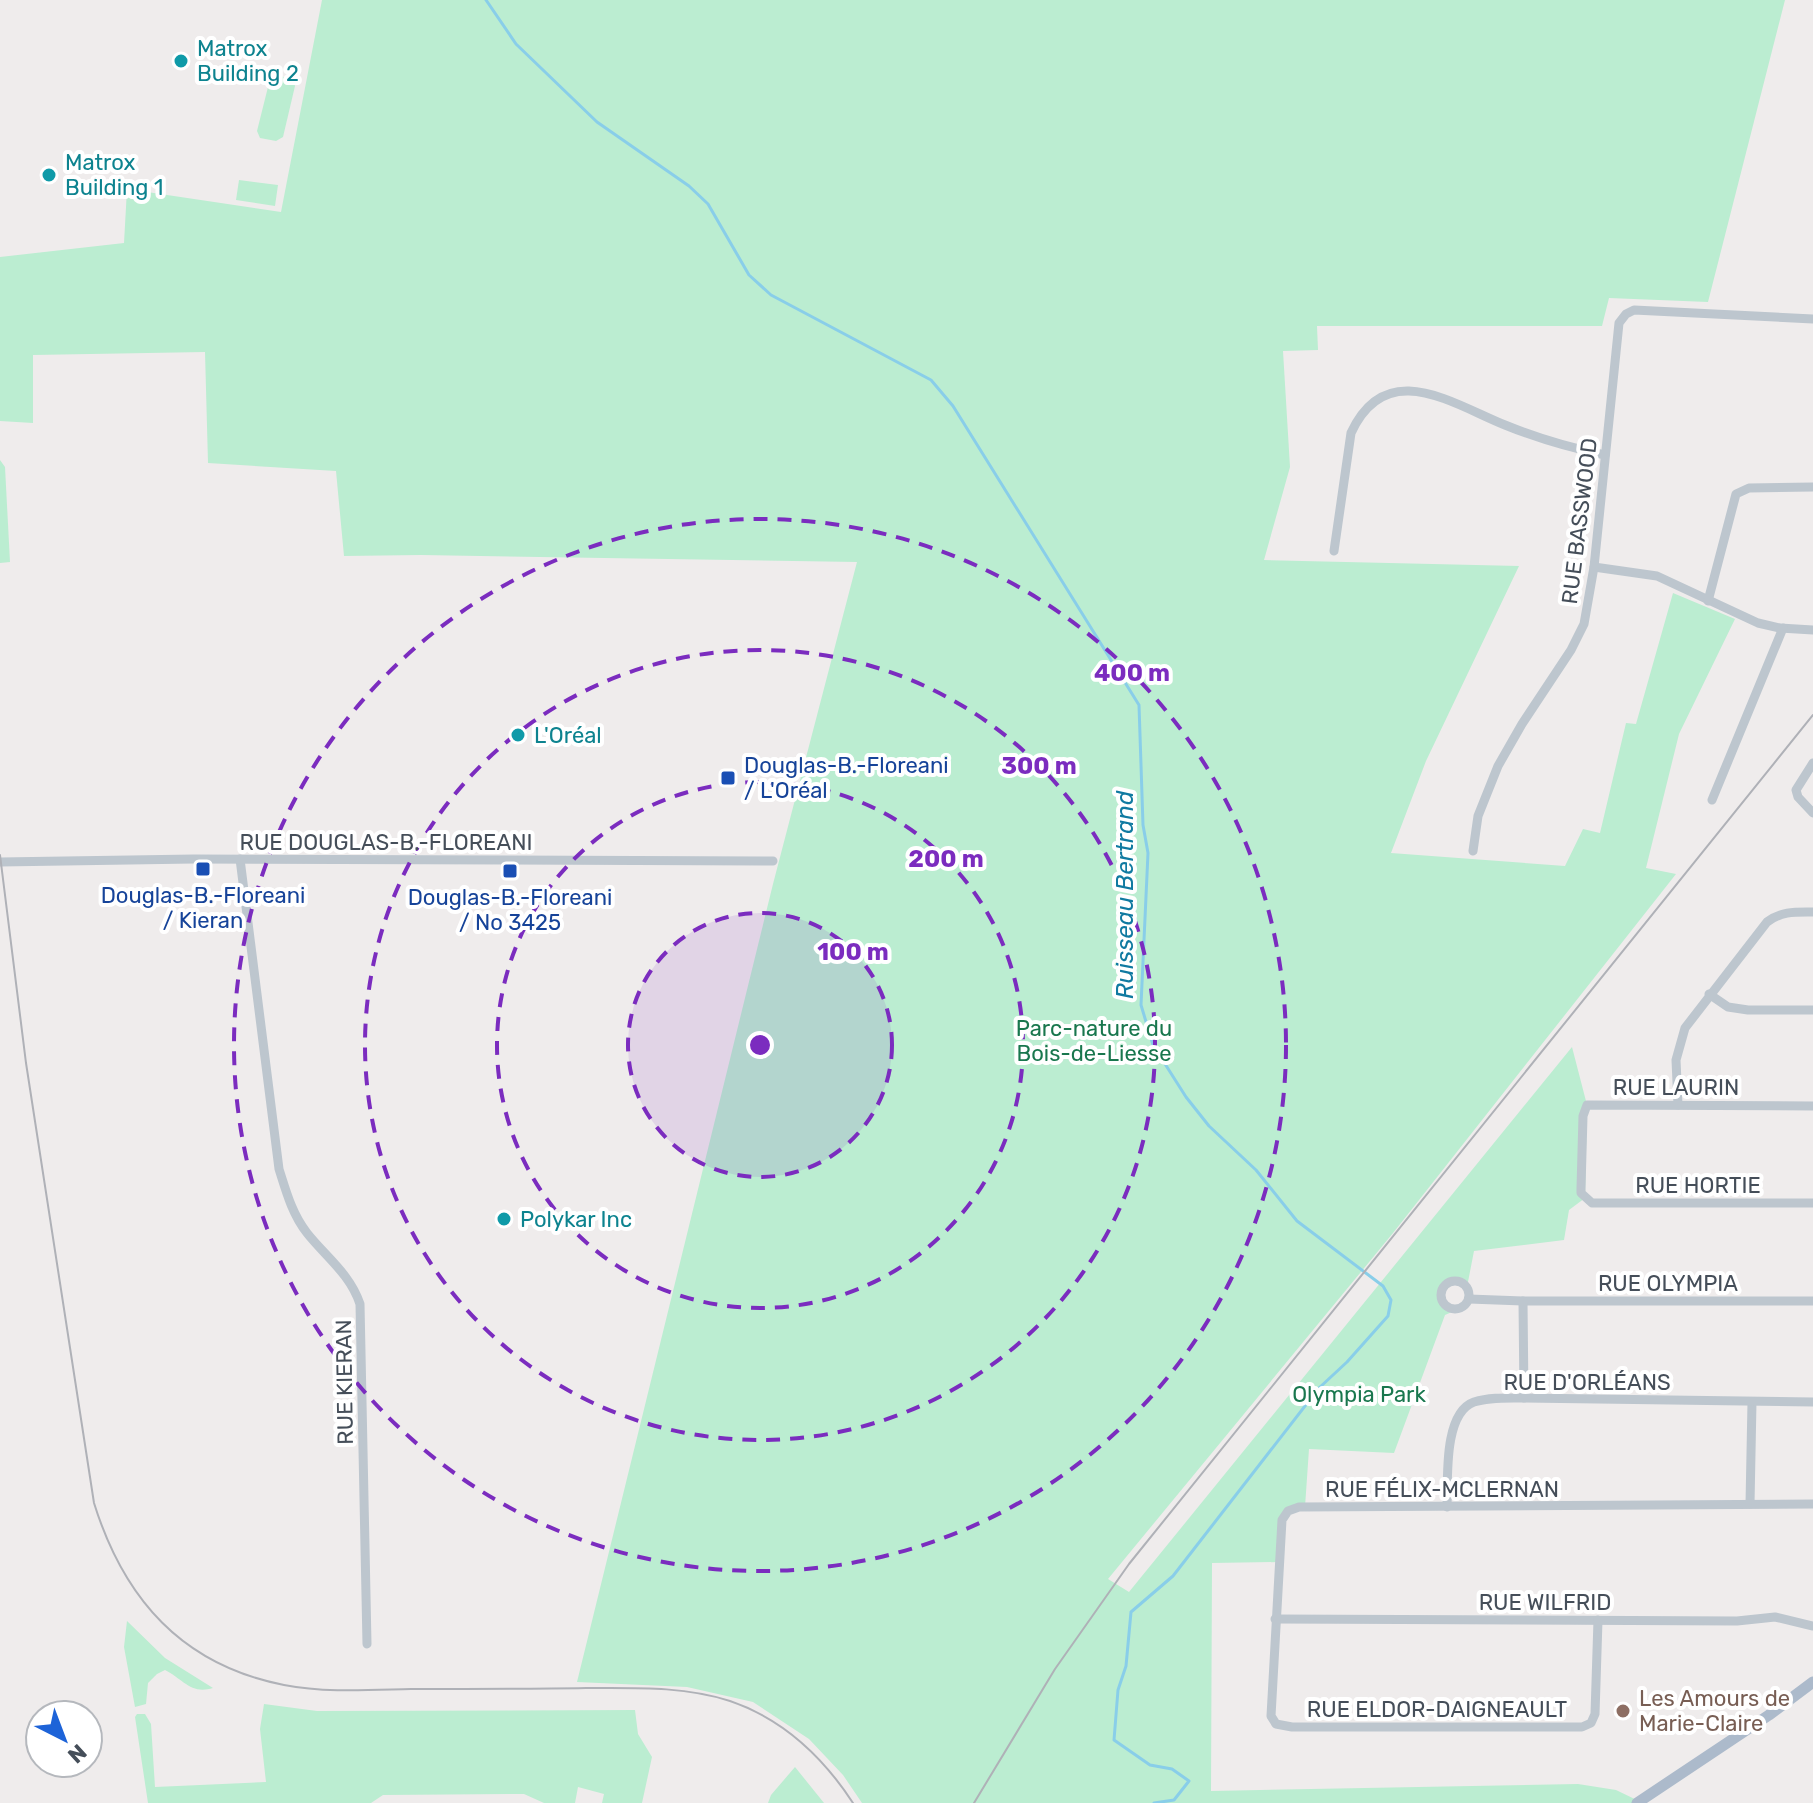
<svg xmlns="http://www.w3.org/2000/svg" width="1813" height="1803" viewBox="0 0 1813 1803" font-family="Rubik,sans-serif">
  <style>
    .green { fill: #bbedd1 }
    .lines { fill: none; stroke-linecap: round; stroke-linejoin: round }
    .stream { stroke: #89cee9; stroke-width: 3 }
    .minor { stroke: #bdc6ce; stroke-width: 9 }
    .major { stroke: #acbacb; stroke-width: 11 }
    .tram { stroke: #afb1b7; stroke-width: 2 }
    .ring { fill: none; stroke: #7b2cbf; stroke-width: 4; stroke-dasharray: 14 10 }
    .culture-dot { fill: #0f9aa8; stroke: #fff; stroke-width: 3 }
    .transit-dot { fill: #1a4fb4; stroke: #fff; stroke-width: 3 }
    .education-dot { fill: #8d6e63; stroke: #fff; stroke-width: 3 }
    .labels { text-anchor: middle; stroke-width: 8; stroke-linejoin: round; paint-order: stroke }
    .culture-label { font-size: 22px; fill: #0d838f; stroke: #fff; text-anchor: start }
    .street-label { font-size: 22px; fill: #454e59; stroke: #fff }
    .transit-label { font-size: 22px; fill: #164399; stroke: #fff }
    .park-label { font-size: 22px; fill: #19774e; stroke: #fff }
    .education-label { font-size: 22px; fill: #785e54; stroke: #fff; text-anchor: start }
    .water-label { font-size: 24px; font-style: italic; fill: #107aa1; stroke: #fff }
    .centre { fill: #7b2cbf; stroke: #fff; stroke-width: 4 }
    .ring-label { font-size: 24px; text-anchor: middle; font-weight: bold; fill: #7b2cbf; stroke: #fff; stroke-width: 8; stroke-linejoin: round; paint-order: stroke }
  </style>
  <rect width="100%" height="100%" fill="#efecec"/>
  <g class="green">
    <path d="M322,0h1463l-77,302 -99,-4 -7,28h-285l1,24 -35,1 7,116 -26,93 255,6 -93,195 -35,92 174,13 18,-37 17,4 26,-110 10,1 37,-131 62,26 -56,115 -33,134 30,6 -283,359 -285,346 21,13 443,-545 15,58 -2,93 -16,12 -5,30 -90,11 -7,36 -13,-6c-20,7 -14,31 7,27l-16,7 -51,138 -85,-4 -4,58h-6l-19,15 -1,40 -67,1 -1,228 367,-7 38,6 27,13h-781l-19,-28 -34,-36 -56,-37 -66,-15 -110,-5 196,-798 84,-322 -436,-7 -77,1 -8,-85 -128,-8 -3,-111 -172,3v68l-33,-2v-164l124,-14 3,-54 154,23z"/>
    <polygon points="277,75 293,80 295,86 283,137 276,141 260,138 257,131 270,79"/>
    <polygon points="239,180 278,185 275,206 236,200"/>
    <polygon points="0,460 5,467 10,562 0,563"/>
    <path d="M127,1621l38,37 48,30c-22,7 -30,-9 -48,-18l-8,4 -9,9 -2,21 -11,3 -11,-60z"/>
    <polygon points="264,1704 317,1711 635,1710 638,1734 652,1757 642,1803 602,1803 604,1794 578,1787 575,1803 544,1803 524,1794 383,1795 371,1803 148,1803 135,1717 137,1714 145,1714 151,1724 155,1787 266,1782 260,1729"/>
    <polygon points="795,1767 824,1803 768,1803 771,1795"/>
  </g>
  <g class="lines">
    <polyline class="stream" points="486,0 516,44 597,122 689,186 708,204 749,275 771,295 931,380 953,406 1139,705 1143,825 1148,853 1141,1005 1153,1045 1186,1097 1209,1126 1256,1170 1297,1221 1383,1286 1391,1300 1388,1316 1347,1362 1319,1388 1173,1576 1131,1612 1126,1666 1118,1690 1114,1740 1150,1765 1172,1769 1189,1781 1174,1800 1154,1803"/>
    <g class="minor">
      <path d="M1334,551l17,-118c35,-76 100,-30 154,-8 32,13 66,23 100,30"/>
      <polyline points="1594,567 1657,576 1758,623 1780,628 1813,630"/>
      <polyline points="1708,601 1736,494 1749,488 1813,487"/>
      <polyline points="1813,763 1796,790 1798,797 1813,813"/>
      <polyline points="1712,800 1783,628"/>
      <polyline points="1473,851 1478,816 1498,766 1522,724 1571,650 1584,624 1594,567 1619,323 1626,314 1634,310 1813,319"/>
      <path d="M240,859l39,310c7,22 13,45 28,64 19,24 43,41 53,71l7,340"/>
      <polyline points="0,862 194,859 773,861"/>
      <polyline points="1709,994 1728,1007 1748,1010 1813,1010"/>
      <path d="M1678,1105l-2,-45 9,-32 82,-106c15,-11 28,-10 46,-10"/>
      <polyline points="1813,1106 1587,1105 1583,1116 1581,1188 1581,1193 1592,1203 1813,1203"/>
      <circle cx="1455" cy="1295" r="14"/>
      <polyline points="1469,1299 1523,1301 1813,1301"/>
      <polyline points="1523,1301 1524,1398"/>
      <polyline points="1750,1504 1752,1402"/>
      <path d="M1447,1507c1,-27 -4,-94 27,-105 16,-5 34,-4 50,-4l289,4"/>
      <polyline points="1275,1619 1737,1621 1775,1617 1813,1626"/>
      <polyline points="1598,1620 1595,1714 1591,1723 1582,1727 1292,1727 1276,1724 1271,1716 1282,1520 1288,1511 1299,1507 1813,1504"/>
    </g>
    <polyline class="major" points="1637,1803 1769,1715 1813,1682"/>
    <g class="tram">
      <path d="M0,855l26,208 68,440c30,96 88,162 190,182 41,8 85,5 127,4 58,0 117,0 175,-1 48,0 98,-2 144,13 53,18 93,56 123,102"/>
      <polyline points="974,1803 1055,1669 1129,1564 1813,715"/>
    </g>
  </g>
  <circle cx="760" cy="1045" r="132" fill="#7b2cbf" fill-opacity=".12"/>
  <g class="ring">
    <circle cx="760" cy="1045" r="132"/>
    <circle cx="760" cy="1045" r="263"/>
    <circle cx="760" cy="1045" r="395"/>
    <circle cx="760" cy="1045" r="526"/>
  </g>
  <g class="culture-dot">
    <circle cx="181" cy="61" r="8"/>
    <circle cx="49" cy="175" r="8"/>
    <circle cx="518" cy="735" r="8"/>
    <circle cx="504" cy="1219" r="8"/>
  </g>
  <g class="transit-dot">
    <rect x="720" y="770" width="16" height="16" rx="4"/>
    <rect x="195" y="861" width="16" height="16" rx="4"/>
    <rect x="502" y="863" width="16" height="16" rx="4"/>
  </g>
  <circle class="education-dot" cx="1623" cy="1711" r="8"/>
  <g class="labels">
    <g class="culture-label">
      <text x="197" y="56">Matrox<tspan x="197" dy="25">Building 2</tspan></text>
      <text x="65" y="170">Matrox<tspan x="65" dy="25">Building 1</tspan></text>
      <text x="534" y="743">L'Oréal</text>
      <text x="520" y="1227">Polykar Inc</text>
    </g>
    <g class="street-label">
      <text transform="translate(1579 521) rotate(-83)" y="8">RUE BASSWOOD</text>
      <text x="386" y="850">RUE DOUGLAS-B.-FLOREANI</text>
      <text x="1676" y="1095">RUE LAURIN</text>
      <text x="1698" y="1193">RUE HORTIE</text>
      <text x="1668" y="1291">RUE OLYMPIA</text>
      <text transform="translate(344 1382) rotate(-91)" y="8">RUE KIERAN</text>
      <text x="1587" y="1390">RUE D'ORLÉANS</text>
      <text x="1442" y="1497">RUE FÉLIX-MCLERNAN</text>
      <text x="1545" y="1610">RUE WILFRID</text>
      <text x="1437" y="1717">RUE ELDOR-DAIGNEAULT</text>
    </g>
    <g class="transit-label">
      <text x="744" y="773" text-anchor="start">Douglas-B.-Floreani<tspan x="744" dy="25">/ L'Oréal</tspan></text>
      <text x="203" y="903">Douglas-B.-Floreani<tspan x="203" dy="25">/ Kieran</tspan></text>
      <text x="510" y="905">Douglas-B.-Floreani<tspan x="510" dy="25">/ No 3425</tspan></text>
    </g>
    <g class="park-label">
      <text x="1094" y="1036">Parc-nature du<tspan x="1094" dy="25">Bois-de-Liesse</tspan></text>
      <text x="1359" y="1402">Olympia Park</text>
    </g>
    <g class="education-label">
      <text x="1639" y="1706">Les Amours de<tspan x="1639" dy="25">Marie-Claire</tspan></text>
    </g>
    <g class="water-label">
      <text transform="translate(1125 895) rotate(-90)" y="8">Ruisseau Bertrand</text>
    </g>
  </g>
  <circle cx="760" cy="1045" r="12" class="centre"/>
  <g class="ring-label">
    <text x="1132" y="681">400 m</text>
    <text x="1039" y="774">300 m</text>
    <text x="946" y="867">200 m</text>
    <text x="853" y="960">100 m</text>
  </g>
  <g transform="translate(64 1739) rotate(138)"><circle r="38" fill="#ffffff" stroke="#b5b8bd" stroke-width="2"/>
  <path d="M0-6L14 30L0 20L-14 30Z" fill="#1d63d8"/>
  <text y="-12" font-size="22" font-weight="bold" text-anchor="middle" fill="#454e59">N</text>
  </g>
</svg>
